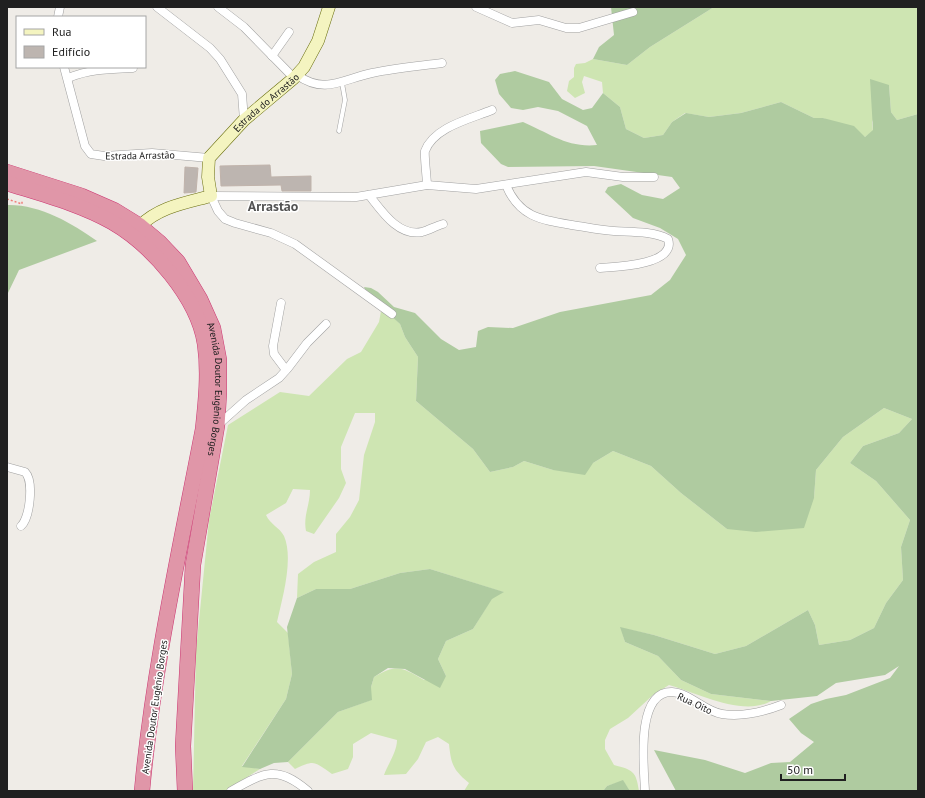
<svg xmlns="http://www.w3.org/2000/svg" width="925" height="798" viewBox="0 0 925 798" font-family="'PT Sans',sans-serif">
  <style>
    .grass { fill: #cee5b2 }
    .forest { fill: #afcba0 }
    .building { fill: #bdb5b0; stroke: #c0b3ab }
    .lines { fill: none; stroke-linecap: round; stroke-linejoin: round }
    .lane-casing { stroke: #a1a1a1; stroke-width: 5 }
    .street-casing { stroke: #a1a1a1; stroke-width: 9 }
    .secondary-casing { stroke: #6a6f0f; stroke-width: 13 }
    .highway-casing { stroke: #cc3672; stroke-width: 16 }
    .path { stroke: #ee7f7a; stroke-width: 1.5; stroke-dasharray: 2 2; stroke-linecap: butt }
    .lane { stroke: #fff; stroke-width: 4 }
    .street { stroke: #fff; stroke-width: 8 }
    .secondary { stroke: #f4f4c0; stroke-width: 12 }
    .highway { stroke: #e096a8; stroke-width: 15 }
    .labels { text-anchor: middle; stroke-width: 3; stroke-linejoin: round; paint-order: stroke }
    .street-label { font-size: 10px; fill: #202020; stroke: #fff }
    .district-label { font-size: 14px; font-weight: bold; fill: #535353; stroke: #fff }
  </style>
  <rect width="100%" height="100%" fill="#efece7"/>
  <g class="grass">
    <polygon points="714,7 918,7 918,114 897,120 891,112 889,85 872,122 873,131 865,137 823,118 814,118 781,102 741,113 709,117 685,113 672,122 663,135 644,138 626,129 620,107 603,93 602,82 584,76 582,82 585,93 575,98 567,91 569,81 574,77 574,68 576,64 585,63 593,59 627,65 650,47"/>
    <path d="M382,306l18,18 5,13 13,20 -2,44 57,48 17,23 23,-5 11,-6 29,9 40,-7 20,-12 38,15 30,27 46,36 87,-31 2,-28 27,-33 41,-29 28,11 -13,14 -36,13 -13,17 26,18 34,39 -9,27 2,33 -17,23 -12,25 -24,12 -31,5 -4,-20 -7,-15 -62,36 -31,8 -61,-19 -33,-7 4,14 33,14 23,24 30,14 60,7c-28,16 -73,-8 -102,-16l-16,10 -25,23 -18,11 -5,11v9l9,16c19,5 22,6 25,26h-9l-7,-10 -16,5 -4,5h-139l5,-8c-16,-13 -18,-19 -20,-39l-11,-7 -12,5 -8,17 -12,15 -22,1c4,-11 13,-23 13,-35l-26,-7 -18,11v13l-5,12 -16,5c-19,-13 -17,-14 -37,-5l-7,-7 50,-50 33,-12v-13l3,-10c23,-14 29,-9 50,3l22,-4 -8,-17 8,-18 27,-12 19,-31 11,-6 -73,-23 -30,4 -50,16h-34l-19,9 1,-24 16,-12 22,-10v-18l14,-17 9,-17 5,-45 11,-33v-9h-20l-14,34v22l5,14 -7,15 -25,36 -8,-3c-3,-15 4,-26 4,-41l-17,-1 -7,14 -20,12c4,9 14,13 18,21 10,23 -2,63 -7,86l11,11 4,41 -6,25 -44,67 18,3 -35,22h-32l3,-140 13,-131 19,-95 52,-33 29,4 38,-37 14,-7 18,-30z"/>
  </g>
  <g class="forest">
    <polygon points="611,7 714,7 650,47 627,65 593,59 599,47 614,35"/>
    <path d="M515,71l34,11 13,17 21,11 9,-2 11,-15 17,14 6,22 18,9 19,-3 9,-13 14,-9 23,4 32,-4 40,-11 33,16h9l31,8 11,11 8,-7 -3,-51 19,6 2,27 6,8 21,-6v677h-242l-22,-41 51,10 40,13 26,-10 19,-1 24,-20 -13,-9 -12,-14 22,-15 15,-5 20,-4 44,-17 9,-12 -14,9 -49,8 -19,13 -46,5 -60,-7 -30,-14 -23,-24 -33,-14 -5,-15 34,8 61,19 31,-8 62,-36 7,15 4,20 31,-5 24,-12 12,-25 17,-23 -2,-33 9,-27 -34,-39 -26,-18 13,-17 36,-13 13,-14 -28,-11 -41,29 -27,33 -2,28 -10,30 -48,4 -29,-3 -46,-36 -30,-27 -38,-15 -20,12 -8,12 -32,-5 -29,-9 -11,6 -23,5 -17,-23 -57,-48 2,-44 -13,-20 -5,-13 -32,-29 -4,-8 7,1 7,4 16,15 21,6 26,26 18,11 17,-3 2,-16 10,-4 25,1 47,-16 91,-17 19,-15 16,-25 -8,-16 -18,-11 -27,-10 -28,-26 3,-5 13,-3 21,11 21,4 17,-11 -8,-11 -78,-11 -86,1 -7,-3 -20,-21 -1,-12 43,-9c26,11 44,26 74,23l-10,-19 -29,-15 -20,-4 -15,3 -12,-2 -12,-14 -4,-14 5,-6z"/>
    <path d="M7,205c32,-1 65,18 90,36l-78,29 -12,25z"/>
    <polygon points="430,569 504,592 492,599 473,629 446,641 438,659 446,676 440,688 405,669 388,668 374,677 371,687 372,700 338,712 288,762 274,763 260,769 242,767 286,699 292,674 287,627 297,598 316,589 350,589 400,573"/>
    <polygon points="623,780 630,791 603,791 607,786"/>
  </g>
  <g class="building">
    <polygon points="270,165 271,177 311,176 311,191 282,191 281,185 221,186 220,166"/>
    <polygon points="185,167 198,168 196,192 184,193"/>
  </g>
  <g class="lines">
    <g class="lane-casing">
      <polyline id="lane" points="339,131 345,100 342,83"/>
    </g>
    <g class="street-casing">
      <g id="street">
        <polyline points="157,7 210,48 220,59 242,94 244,120"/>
        <polyline points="218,7 244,27 294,78"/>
        <polyline points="476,7 512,23 539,20 566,28 579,28 633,12"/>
        <polyline points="58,17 60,7"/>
        <polyline points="272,56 289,32"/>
        <polyline points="64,67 85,146 91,154 104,156 152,153 209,158"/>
        <path d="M297,75c28,20 46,4 75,-2 23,-5 47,-7 70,-10"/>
        <path d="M68,78c22,-9 42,-9 65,-10"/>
        <path d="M427,185c0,-6 -3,-30 -2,-34 9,-24 45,-32 67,-41"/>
        <path d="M506,185c13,32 35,35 66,40 14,2 28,5 42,6 17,1 39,0 54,8 9,26 -53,28 -68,29"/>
        <path d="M369,195c12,15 29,42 53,37 7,-2 14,-6 21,-8"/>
        <polyline points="281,303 273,346 274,354 286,370"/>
        <polyline points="392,314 295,244 271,233 235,223 225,219 218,211 211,196 356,197 427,185 476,189 586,172 623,177 654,177"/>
        <polyline points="218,425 246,400 279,378 288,368 307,343 326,324"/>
        <path d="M7,467l18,5c9,9 5,46 -4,54"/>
        <path d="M231,791c34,-19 46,-26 77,0"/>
        <path d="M645,791c-1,-23 -10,-100 27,-99 18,1 32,19 50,22 20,3 41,-2 59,-9"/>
      </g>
    </g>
    <g class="secondary-casing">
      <g id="secondary">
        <path id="s1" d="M140,226c19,-19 45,-23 71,-30l-3,-19 1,-19 35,-38 50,-42 10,-11 14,-26 11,-34"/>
      </g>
    </g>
    <g class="highway-casing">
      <g id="highway">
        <path id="s2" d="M7,172l75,24 32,14 26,16 19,16 19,20 22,37 13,29 6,32v33l-2,33 -24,139 -10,181 2,45"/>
        <path d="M7,183c35,11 73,21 105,39 40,23 86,76 93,122 4,28 1,57 -2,85 -23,120 -50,240 -61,362"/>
      </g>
    </g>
    <polyline class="path" points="7,199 22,204 22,200"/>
    <use href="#lane" class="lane"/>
    <use href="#street" class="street"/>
    <use href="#secondary" class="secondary"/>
    <use href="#highway" class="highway"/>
  </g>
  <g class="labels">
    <g class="street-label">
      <text dy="4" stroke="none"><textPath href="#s1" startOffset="196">Estrada do Arrastão</textPath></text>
      <text transform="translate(140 155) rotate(-1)" y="4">Estrada Arrastão</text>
      <text dy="4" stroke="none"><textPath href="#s2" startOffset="333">Avenida Doutor Eugênio Borges</textPath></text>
      <text transform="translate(695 703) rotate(25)" y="4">Rua Oito</text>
      <text transform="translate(154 707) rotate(-82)" y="4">Avenida Doutor Eugênio Borges</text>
    </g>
    <g class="district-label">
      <text x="273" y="211">Arrastão</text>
    </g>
  </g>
  <rect width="925" height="798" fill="none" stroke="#202020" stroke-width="16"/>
  <rect x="16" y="16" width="130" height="52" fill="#ffffff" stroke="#a6a6a6"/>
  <rect x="24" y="29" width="20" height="6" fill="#f4f4c0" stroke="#a6a6a6"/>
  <text x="52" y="36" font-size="12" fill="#202020">Rua</text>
  <rect x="24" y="46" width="20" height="12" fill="#bdb5b0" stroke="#a6a6a6"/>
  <text x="52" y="56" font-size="12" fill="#202020">Edifício</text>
  <path d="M781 774v6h64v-6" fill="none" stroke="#202020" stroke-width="2"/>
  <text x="787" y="774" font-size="12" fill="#202020" stroke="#ffffff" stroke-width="3" paint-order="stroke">50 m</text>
</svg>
